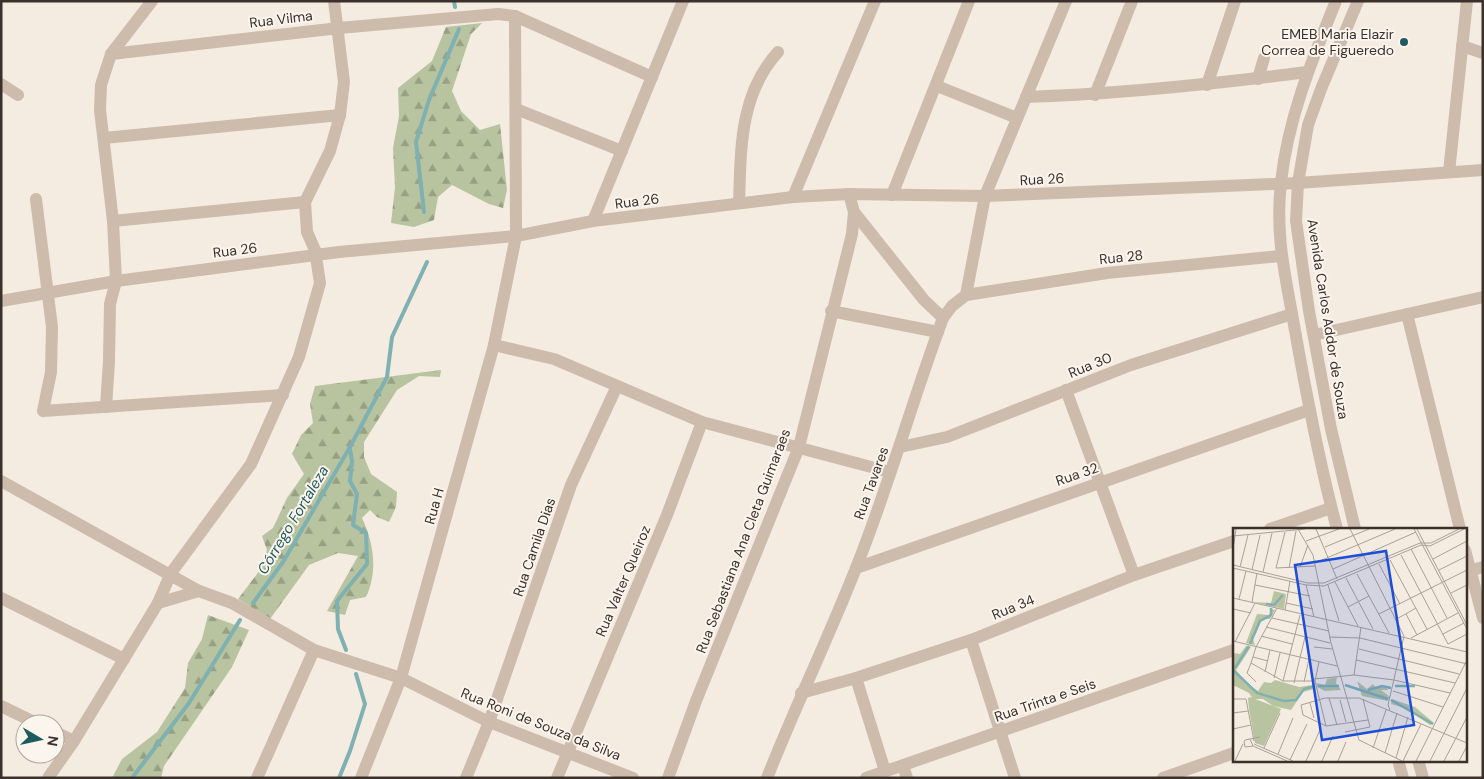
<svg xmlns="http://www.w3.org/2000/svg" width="1484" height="779" viewBox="0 0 1484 779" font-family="'DM Sans',sans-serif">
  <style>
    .forest { fill: url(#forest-firs) }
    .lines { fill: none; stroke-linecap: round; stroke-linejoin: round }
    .stream { stroke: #7fb0b2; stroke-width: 4 }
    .minor { stroke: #cdbbac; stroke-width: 12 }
    .poi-dot { fill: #1f5a5e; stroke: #fbf5ee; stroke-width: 2 }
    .labels { text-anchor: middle; stroke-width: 4; stroke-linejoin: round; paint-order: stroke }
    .street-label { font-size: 14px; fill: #3b302b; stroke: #fbf5ee }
    .poi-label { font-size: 14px; fill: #3b302b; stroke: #fbf5ee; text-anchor: end }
    .water-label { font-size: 15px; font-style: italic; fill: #1f5a5e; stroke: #fbf5ee }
    .inset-river { fill: none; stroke: #7fb0b2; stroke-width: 2.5 }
    .inset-road { fill: none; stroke: #aaa098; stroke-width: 1 }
    .view { fill: #1d4ed8; fill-opacity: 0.15; stroke: #1d4ed8; stroke-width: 2.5 }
    .inset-edge { fill: none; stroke: #3b302b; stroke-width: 2.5 }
  </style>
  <defs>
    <pattern id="forest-firs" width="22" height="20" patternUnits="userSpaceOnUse" patternTransform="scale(1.25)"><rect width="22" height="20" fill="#b8c4a0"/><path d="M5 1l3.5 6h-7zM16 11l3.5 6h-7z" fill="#97a083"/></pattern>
  </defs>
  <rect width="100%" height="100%" fill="#f4ebe1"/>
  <g class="forest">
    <polygon points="482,23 471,34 452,91 461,111 480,130 500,124 507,190 503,208 489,204 452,185 438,197 434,220 414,227 391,223 395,187 393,148 399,116 398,88 432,61 446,27"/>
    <path d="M441,370l-1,7 -21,-1 -22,14 -33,52v15l7,17 26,18 -1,15 -7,15 -12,-5 -7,-7 -8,8c12,25 16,54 4,79l-16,3 -5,15 -18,-4 31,-55 -20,-3 -29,12 -39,54 -32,-20 22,-29 7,-20 -5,-14 11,-8 14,-30 17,-24 -12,-20 9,-19 12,-12 -3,-19 5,-18z"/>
    <polygon points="208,615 249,630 232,667 164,766 161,778 112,778 122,759 157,732 185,688 188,663 202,639"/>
  </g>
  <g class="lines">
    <g class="stream">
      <polyline points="454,1 455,7"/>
      <polyline points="424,212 416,142 429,100 459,29"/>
      <polyline points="253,603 283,562 350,447 387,377 392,337 427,262"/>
      <polyline points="346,650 338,629 337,601 367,564 366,533 353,525 357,494 350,481 352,461 350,449"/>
      <polyline points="132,778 189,703 240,620"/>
      <polyline points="339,778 350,751 365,704 356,674"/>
    </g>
    <g class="minor">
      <path d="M1336,1c-24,59 -48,117 -55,181 -6,54 4,91 13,143 12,68 25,137 43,204"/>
      <polyline points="1462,46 1483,53"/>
      <polyline points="111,54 339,28 498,14 515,16 652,77"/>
      <polyline points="1258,79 1264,58"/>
      <polyline points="1,84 18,95"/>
      <polyline points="1207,85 1235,1"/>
      <polyline points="937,86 1017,118"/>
      <polyline points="1095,95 1132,1"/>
      <path d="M1026,97c94,-3 188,-13 281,-25"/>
      <polyline points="516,109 622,151"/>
      <polyline points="104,138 340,115"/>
      <polyline points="1449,172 1467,1"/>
      <polyline points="892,195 969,1"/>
      <polyline points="793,197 875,1"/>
      <polyline points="36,199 52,327 51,372 43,411 283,395"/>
      <path d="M739,203c2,-54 0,-108 39,-151"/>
      <polyline points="854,212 924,300 943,318"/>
      <polyline points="113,221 305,202"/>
      <polyline points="593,221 683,1"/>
      <polyline points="966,295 1107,273 1280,256"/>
      <polyline points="1,301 116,281 339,252 516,236 593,221 793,197 849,194 985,196 1298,183 1483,170"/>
      <polyline points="831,311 938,332"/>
      <polyline points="1407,314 1460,529"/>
      <polyline points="1314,335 1483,297"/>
      <polyline points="494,345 554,359 702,422 890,472"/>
      <polyline points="1066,390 1134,575"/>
      <polyline points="106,407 109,361 110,304 116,281 113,221 100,110 101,85 111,54 152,1"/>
      <polyline points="900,447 947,437 1131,365 1292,314"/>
      <polyline points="1,481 199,591"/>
      <polyline points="1270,529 1331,508"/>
      <polyline points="1355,529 1331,429 1309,311 1296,221 1298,183 1308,125 1321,89 1358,1"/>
      <polyline points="1465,550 1483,618"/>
      <polyline points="856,568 1309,410"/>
      <polyline points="1465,572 1483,567"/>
      <polyline points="1,598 124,659"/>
      <polyline points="158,603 199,591 232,603 314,650 401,678 489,722 633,778"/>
      <polyline points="971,640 1015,778"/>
      <polyline points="856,678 885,771"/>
      <polyline points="801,693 856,678 971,640 1134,575 1234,541"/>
      <polyline points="1,706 38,724"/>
      <polyline points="55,732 74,741"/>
      <polyline points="1398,760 1403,778"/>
      <polyline points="1418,760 1423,778"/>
      <polyline points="903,766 907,778"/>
      <polyline points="48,778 74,741 158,603 171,573 251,464 299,357 320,283 315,250 307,232 305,202 330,151 340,115 344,82 334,1"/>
      <polyline points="257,778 314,650"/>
      <polyline points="361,778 401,678 494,345 516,236 515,16"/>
      <polyline points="466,778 489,722 571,485 617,386"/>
      <polyline points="557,778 667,515 702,422"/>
      <polyline points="668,778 696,701 799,447 852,234 854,212 849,194"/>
      <path d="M767,778c28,-71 61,-139 89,-210 33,-82 56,-167 87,-250l9,-12 14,-11 19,-99 81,-195"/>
      <polyline points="866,778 1234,650"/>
      <polyline points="1163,778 1234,753"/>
    </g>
  </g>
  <circle class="poi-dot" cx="1404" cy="42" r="5"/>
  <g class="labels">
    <g class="street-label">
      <text transform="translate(281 19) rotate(-7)" y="5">Rua Vilma</text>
      <text transform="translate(1042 179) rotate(-3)" y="5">Rua 26</text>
      <text transform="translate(637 201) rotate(-7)" y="5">Rua 26</text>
      <text transform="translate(235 250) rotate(-7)" y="5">Rua 26</text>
      <text transform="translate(1121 257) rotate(-6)" y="5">Rua 28</text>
      <text transform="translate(1328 319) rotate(81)" y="5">Avenida Carlos Addor de Souza</text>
      <text transform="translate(1090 365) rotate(-22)" y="5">Rua 30</text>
      <text transform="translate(1077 474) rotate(-19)" y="5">Rua 32</text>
      <text transform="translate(871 483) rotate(-70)" y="5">Rua Tavares</text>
      <text transform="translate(434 506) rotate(-74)" y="5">Rua H</text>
      <text transform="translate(743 541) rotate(-69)" y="5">Rua Sebastiana Ana Cleta Guimaraes</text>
      <text transform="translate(534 547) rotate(-71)" y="5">Rua Camila Dias</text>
      <text transform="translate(623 581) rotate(-67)" y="5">Rua Valter Queiroz</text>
      <text transform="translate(1013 607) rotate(-22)" y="5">Rua 34</text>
      <text transform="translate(1045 700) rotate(-19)" y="5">Rua Trinta e Seis</text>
      <text transform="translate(541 724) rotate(22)" y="5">Rua Roni de Souza da Silva</text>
    </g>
    <g class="poi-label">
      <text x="1394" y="39">EMEB Maria Elazir<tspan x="1394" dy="16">Correa de Figueredo</tspan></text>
    </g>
    <g class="water-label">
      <text transform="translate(293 520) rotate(-59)" y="5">Córrego Fortaleza</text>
    </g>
  </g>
  <g transform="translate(1233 528)">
    <rect width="234" height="234" fill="#f4ebe1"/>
    <path d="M17,169l31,12 -17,37 -9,-3 -6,-34 -1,-11z" fill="#b8c4a0"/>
    <path d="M41,63l12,3 -2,15 -31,-7 18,1zM39,81l3,1 -5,9h-8l-7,11 -2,9 2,6 -9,-2 11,-29 12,1zM13,118l5,1 -15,23 11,14 11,7 6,-9 7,1 4,-3 24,7 14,-2 1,4 -11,3 -12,18 -18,-4 -10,-7h-10l-4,-6 -16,-8v-32l7,1zM104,149l-1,6 5,7 -16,1 -8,-4 -1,-4 9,2 2,-6zM124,153l10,8 6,-5 3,4 9,-2 3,4h-7l9,7 -2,4 -26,-5zM159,171l23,8 19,16 -4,2 -25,-17 -14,-4z" fill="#b8c4a0"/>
    <path class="inset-river" d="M33,76l8,1 9,-10M17,116l10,-23 11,-6v-7M2,140l14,-22M0,142l24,23 27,8 12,-1 8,-11 11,-3M112,157l43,14M85,158h21M162,158h20M135,162l14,-4 9,2M158,172l42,24"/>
    <path class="inset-road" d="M65,1l15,26 18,88 28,97 43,21M83,1l21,50M117,1l54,107 -16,69 2,5M181,1l53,100M184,1l50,96M52,4l-9,36 39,-2M0,8l72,-7M73,13l33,-12M92,19l44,-18M0,21l3,-20M178,21l36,69M168,27l47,89M200,31l34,-18M157,32l37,69M82,35l80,-34M146,36l21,40M0,37l75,18h16l96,-40h11l28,-14M7,39l8,-32M67,39l8,-22M0,40l73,17 18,1 97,-41 9,1 34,-17M56,40l7,-37M100,41l83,-37M19,42l8,-35M206,42l28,-14M30,44l9,-39M124,46l32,59M113,50l27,51M102,54l23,44M22,57l55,11M73,57l8,32M95,57l11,36M218,65l16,-8M0,70l234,54M6,71l7,-28M19,74l5,-29M53,75l27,6M115,79l21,-11M44,80l-21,39 -5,16 32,18h32M0,81l18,4M52,82l5,-29M146,86l88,-44M173,86l11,21M39,90l57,13M162,92l21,-12M33,99l64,16M210,106l21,-11M28,108l31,8M96,109l31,1 107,26M178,110l47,-25M0,113l104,25M2,114l20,-39M215,116l19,-10M81,119l18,2M126,121l100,25M20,129l15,4M123,132l99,23M86,134l-4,19 11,45M18,135l-4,10 9,9M32,144l5,-22M121,147l7,-48M41,150l6,-25M81,151l40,-4 40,5 56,13M50,153l17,-66M71,154l5,-23M61,155l11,-46M160,163l50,16M96,170l8,27M0,171h13l8,42M107,172l6,22M77,175l4,15M0,185l15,-2M135,192l-42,6 -23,-11 -2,-10 24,-7h34l108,45M0,201l18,-4M112,204l25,-5 -7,-28M17,211l3,7 -8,1 -1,-6 1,-1 15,-3M21,216l39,17M20,218l34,15M31,220l16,-35M140,220l13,-38M152,225l12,-40M45,226l15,-36M163,230l12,-41M57,232l17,-36M2,233l8,-17M73,233l14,-31M89,233l11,-25M105,233l8,-19M170,233l18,-37M183,233l51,-101M197,233l37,-73M211,233l23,-44M226,233l8,-15"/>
    <path class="view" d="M153,23l28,174 -92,15 -27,-175z"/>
    <rect width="234" height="234" class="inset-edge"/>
  </g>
  <rect width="1484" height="779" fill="none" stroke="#3b302b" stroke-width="5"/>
  <g transform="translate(40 739) rotate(99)"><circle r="24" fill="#fbf5ee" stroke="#aea6a0"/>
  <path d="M0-4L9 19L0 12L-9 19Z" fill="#1f5a5e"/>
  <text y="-8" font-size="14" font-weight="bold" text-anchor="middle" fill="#3b302b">N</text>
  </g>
</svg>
